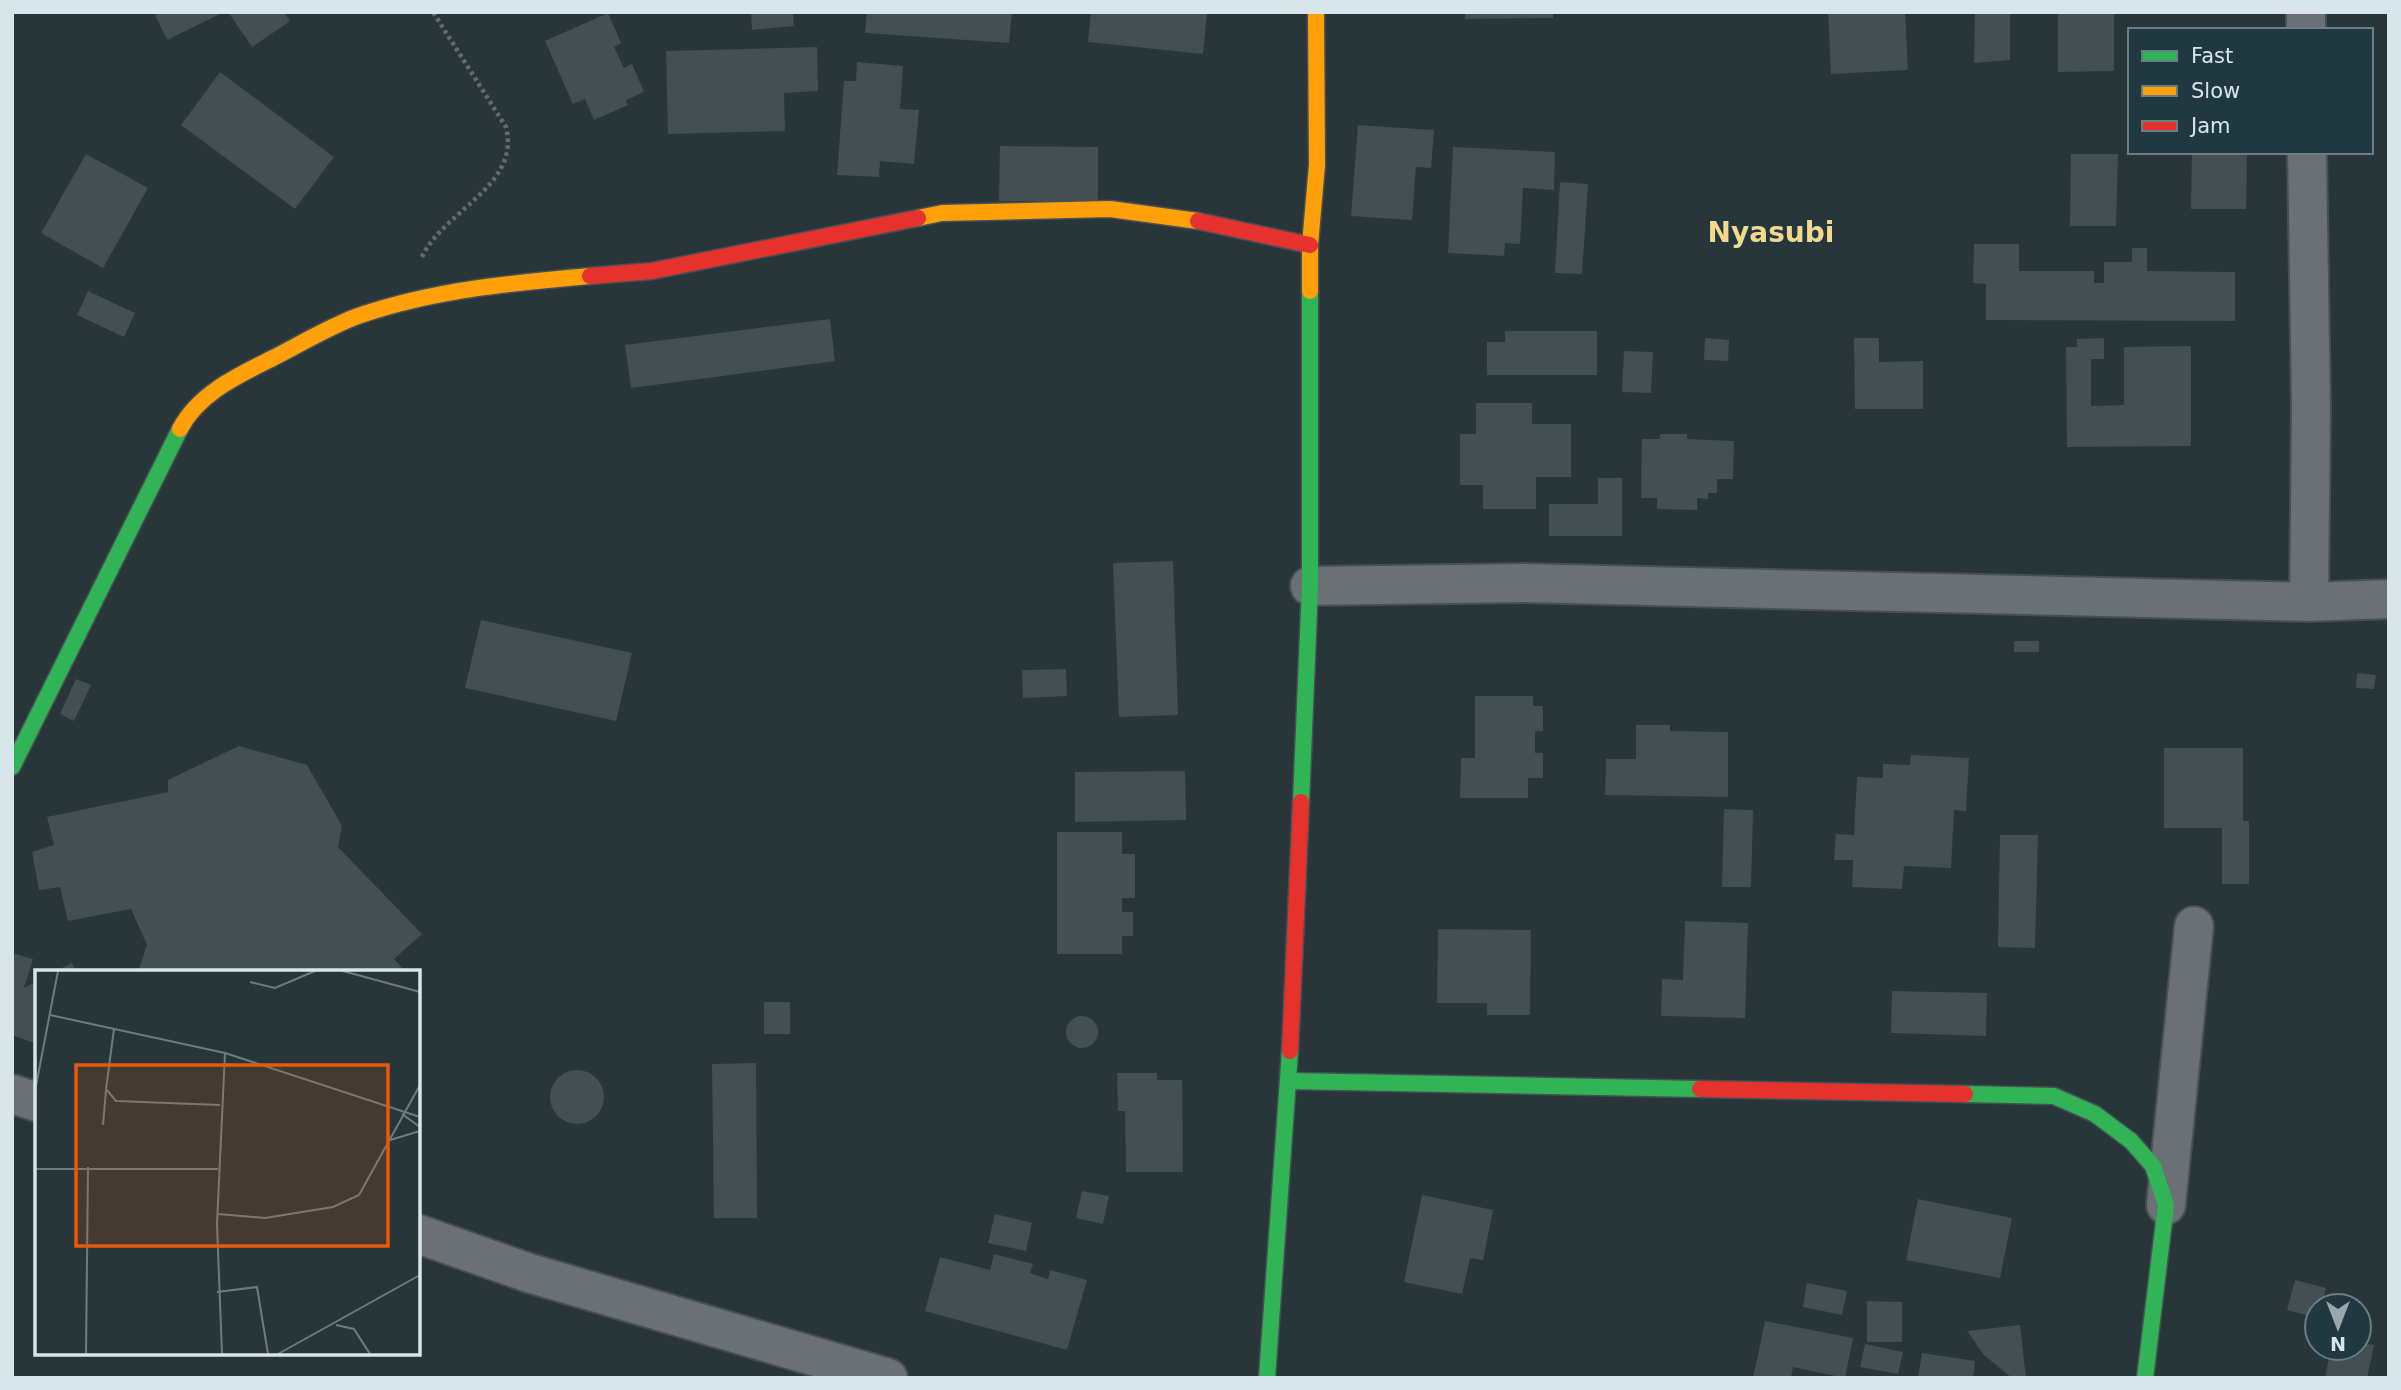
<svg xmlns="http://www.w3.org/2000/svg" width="2401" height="1390" viewBox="0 0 2401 1390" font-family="'DejaVu Sans',sans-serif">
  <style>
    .building { fill: #434f50 }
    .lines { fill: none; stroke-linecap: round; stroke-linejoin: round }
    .street-casing { stroke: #465054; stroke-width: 42 }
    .fast-casing { stroke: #465054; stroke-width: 19 }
    .slow-casing { stroke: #465054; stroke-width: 19 }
    .jam-casing { stroke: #465054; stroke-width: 19 }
    .path { stroke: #646b6e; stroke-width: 4.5; stroke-dasharray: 3.5 3.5; stroke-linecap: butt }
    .street { stroke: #6a7074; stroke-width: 38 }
    .fast { stroke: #30b455; stroke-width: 16 }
    .slow { stroke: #ff9f0a; stroke-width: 16 }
    .jam { stroke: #e5322d; stroke-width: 16 }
    .labels { text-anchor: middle; stroke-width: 5; stroke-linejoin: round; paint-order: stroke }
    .quarter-label { font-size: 28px; font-weight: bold; fill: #f5d88c; stroke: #203941 }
    .inset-road { fill: none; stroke: #6e7c80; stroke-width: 2 }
    .view { fill: #e8590c; fill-opacity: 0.15; stroke: #e8590c; stroke-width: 3.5 }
    .inset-edge { fill: none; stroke: #d8e6eb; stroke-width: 3.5 }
  </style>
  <rect width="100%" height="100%" fill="#283539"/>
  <g class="building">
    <polygon points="162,12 224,12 167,40 155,15"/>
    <polygon points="228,12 284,12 290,21 252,47"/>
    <polygon points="751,12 793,12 794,26 752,30"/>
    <polygon points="867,12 1012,12 1009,43 865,33"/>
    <polygon points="1091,12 1207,12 1203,54 1088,42"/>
    <polygon points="1465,12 1553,12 1553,18 1465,19"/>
    <polygon points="1828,12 1905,12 1908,70 1831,74"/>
    <polygon points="1975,12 2010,12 2010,60 1974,63"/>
    <polygon points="2058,12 2114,12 2114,71 2058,72"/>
    <polygon points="608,13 621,43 614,47 624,68 632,64 644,92 626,100 628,105 594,120 585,99 573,104 545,41"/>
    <polygon points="817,47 818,91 784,93 785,131 668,134 666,51"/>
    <polygon points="857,62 903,66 900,109 919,110 914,164 880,161 879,177 837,175 844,81 856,81"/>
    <polygon points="220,72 334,157 295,209 181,125"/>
    <polygon points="1358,125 1434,130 1431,168 1416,167 1412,220 1351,216"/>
    <polygon points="1000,146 1098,147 1098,201 999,201"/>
    <polygon points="1453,147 1555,152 1554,190 1523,188 1520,244 1505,243 1504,256 1448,253"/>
    <polygon points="2192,152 2247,152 2246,209 2191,209"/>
    <polygon points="86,154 148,188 103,268 41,233"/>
    <polygon points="2071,154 2118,154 2116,226 2070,226"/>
    <polygon points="1560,182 1588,184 1582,274 1555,273"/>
    <polygon points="1974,244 2019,244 2019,271 2094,271 2094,283 2104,283 2104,262 2132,262 2132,248 2147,248 2147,271 2235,272 2235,321 1986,320 1986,284 1973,283"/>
    <polygon points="88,291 135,313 124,337 77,315"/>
    <polygon points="830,319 835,361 631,388 625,345"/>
    <polygon points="1505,331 1597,331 1597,375 1487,375 1487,342 1505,342"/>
    <polygon points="1705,338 1729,340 1728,361 1704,360"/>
    <polygon points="1854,338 1879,338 1879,362 1923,361 1923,409 1855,409"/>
    <polygon points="2104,338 2104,359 2091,359 2091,406 2124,405 2124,347 2191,346 2191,446 2067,447 2066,347 2077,347 2077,339"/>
    <polygon points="1624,351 1653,352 1651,393 1622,392"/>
    <polygon points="1476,403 1532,403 1532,424 1571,424 1571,477 1536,477 1536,509 1483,509 1483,485 1460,485 1460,434 1476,434"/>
    <polygon points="1660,434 1687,434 1687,439 1734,441 1733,479 1717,479 1717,493 1708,493 1708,499 1697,498 1697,510 1657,509 1657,498 1641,498 1642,439 1660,439"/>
    <polygon points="1598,478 1622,478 1622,536 1549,536 1549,504 1598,504"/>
    <polygon points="1173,561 1178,715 1119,717 1113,563"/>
    <polygon points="481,620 632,653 616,721 465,688"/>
    <rect x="2014" y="641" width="25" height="11"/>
    <polygon points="1066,669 1067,696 1023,698 1022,670"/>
    <polygon points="2357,673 2376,675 2374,689 2356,688"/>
    <polygon points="76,679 91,685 74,721 60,714"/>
    <polygon points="1475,696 1533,696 1533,706 1543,706 1543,731 1535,731 1535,753 1543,753 1543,778 1528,778 1528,798 1460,798 1461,758 1475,758"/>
    <polygon points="1636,725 1670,725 1670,731 1728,732 1728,797 1605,795 1606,759 1636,759"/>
    <polygon points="239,746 307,765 342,826 338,847 422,934 394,959 406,972 297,972 294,969 286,972 138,972 147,945 131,909 68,921 60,887 39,890 32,852 54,845 47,817 168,792 168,780"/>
    <polygon points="2164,748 2243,748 2243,821 2249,821 2249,884 2222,884 2222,828 2164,828"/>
    <polygon points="1911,755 1969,758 1966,811 1954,810 1951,868 1904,866 1902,889 1852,887 1853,860 1834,860 1836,834 1854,835 1857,777 1883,778 1883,764 1910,765"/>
    <polygon points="1185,771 1186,820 1075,822 1075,772"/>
    <polygon points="1724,809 1753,810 1751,887 1722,887"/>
    <polygon points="1057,832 1122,832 1122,854 1135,854 1135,898 1122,898 1122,912 1133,912 1133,936 1122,936 1122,954 1057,954"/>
    <polygon points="2000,835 2038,835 2035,948 1998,947"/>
    <polygon points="1685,921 1748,923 1745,1018 1661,1016 1662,979 1683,980"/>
    <polygon points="1438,929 1531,930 1530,1015 1487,1015 1487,1003 1437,1003"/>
    <polygon points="12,953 33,959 24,988 37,981 37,1044 12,1035"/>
    <polygon points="72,963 76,972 54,972"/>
    <polygon points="1892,991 1987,993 1986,1036 1891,1033"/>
    <rect x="764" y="1002" width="26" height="32"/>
    <circle cx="1082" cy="1032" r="16"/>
    <polygon points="756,1063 757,1218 714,1218 712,1064"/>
    <circle cx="577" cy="1097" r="27"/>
    <polygon points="1117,1073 1157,1073 1157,1080 1182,1080 1183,1172 1126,1172 1125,1111 1118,1111"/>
    <polygon points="1082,1191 1109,1196 1103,1224 1076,1218"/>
    <polygon points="1422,1195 1493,1210 1483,1260 1470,1258 1462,1294 1404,1282"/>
    <polygon points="1918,1199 2012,1218 2000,1278 1906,1260"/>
    <polygon points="995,1214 1032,1223 1026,1251 988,1243"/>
    <polygon points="994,1254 1033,1264 1030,1273 1048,1279 1050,1270 1087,1280 1067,1350 925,1311 940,1257 990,1270"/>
    <polygon points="2295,1280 2326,1288 2321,1306 2317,1306 2317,1318 2287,1310"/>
    <polygon points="1807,1283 1847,1291 1842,1315 1803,1307"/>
    <polygon points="1867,1301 1902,1302 1902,1342 1867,1342"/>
    <polygon points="1765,1321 1853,1338 1845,1378 1793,1367 1791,1378 1753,1378"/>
    <polygon points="2020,1325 2026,1378 2012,1378 1984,1355 1967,1331"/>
    <polygon points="2359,1342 2374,1345 2367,1378 2325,1378 2331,1348 2359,1348"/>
    <polygon points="1865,1344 1903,1352 1898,1374 1860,1367"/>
    <polygon points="1922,1353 1975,1361 1973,1378 1918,1378"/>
  </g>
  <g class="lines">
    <g class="street-casing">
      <g id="street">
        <polyline points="2306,12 2306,30"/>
        <polyline points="2307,152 2311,408 2309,602"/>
        <polyline points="1310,586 1524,583 2309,602 2389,599"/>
        <polyline points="12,1094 37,1102"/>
        <polyline points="2166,1205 2194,926"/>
        <polyline points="418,1234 529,1273 888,1378"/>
      </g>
    </g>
    <g class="fast-casing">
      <g id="fast">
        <polyline points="12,767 180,429"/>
        <polyline points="1301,802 1310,586 1310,291"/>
        <polyline points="1289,1081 1700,1089"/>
        <polyline points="1965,1094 2054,1096 2095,1114 2131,1141 2153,1166 2166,1205 2145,1378"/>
        <polyline points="1267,1378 1290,1051"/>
      </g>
    </g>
    <g class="slow-casing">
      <g id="slow">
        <polyline points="918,218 942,213 1110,209 1198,221"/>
        <polyline points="1310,291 1310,245 1317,165 1316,12"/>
        <path d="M180,429c18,-35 57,-53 91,-70 28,-14 57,-32 87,-43 75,-26 153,-33 232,-40"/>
      </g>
    </g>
    <g class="jam-casing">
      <g id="jam">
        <polyline points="1198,221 1310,245"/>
        <polyline points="590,276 652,271 918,218"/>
        <polyline points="1290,1051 1301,802"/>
        <polyline points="1700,1089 1965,1094"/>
      </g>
    </g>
    <path class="path" d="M422,257c22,-47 99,-71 84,-130l-73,-115"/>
    <use href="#street" class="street"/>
    <use href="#fast" class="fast"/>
    <use href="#slow" class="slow"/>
    <use href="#jam" class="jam"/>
  </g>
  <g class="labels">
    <g class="quarter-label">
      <text x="1771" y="242">Nyasubi</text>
    </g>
  </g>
  <g transform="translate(35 970)">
    <rect width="385" height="385" fill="#283539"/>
    <path class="inset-road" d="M308,1l77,21M215,12l25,6 40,-17M15,45l175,38 195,64M79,59l-8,60 10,12 104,4M0,121l23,-120M367,144l18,13M68,155l3,-35M355,170l30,-9M0,199h183M183,244l47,4 68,-11 26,-12 61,-110M182,322l40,-5 11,67M301,355l18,4 16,25M51,384l2,-187M187,384l-5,-130 8,-171M243,384l142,-79"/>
    <path class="view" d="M41,95h312v181h-312z"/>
    <rect width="385" height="385" class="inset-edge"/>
  </g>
  <rect width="2401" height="1390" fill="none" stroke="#d8e6eb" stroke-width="28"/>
  <rect x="2128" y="28" width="245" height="126" fill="#203941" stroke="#6a7e85" stroke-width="2"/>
  <rect x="2142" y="51" width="35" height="10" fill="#30b455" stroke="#6a7e85" stroke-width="2"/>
  <text x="2191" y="63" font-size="21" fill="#d8e6eb">Fast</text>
  <rect x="2142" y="86" width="35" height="10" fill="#ff9f0a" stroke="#6a7e85" stroke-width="2"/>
  <text x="2191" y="98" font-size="21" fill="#d8e6eb">Slow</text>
  <rect x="2142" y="121" width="35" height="10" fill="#e5322d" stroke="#6a7e85" stroke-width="2"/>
  <text x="2191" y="133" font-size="21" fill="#d8e6eb">Jam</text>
  <g transform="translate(2338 1327) rotate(180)"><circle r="33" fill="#203941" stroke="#6a7e85" stroke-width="2"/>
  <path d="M0-5L12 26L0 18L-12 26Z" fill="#9aa8ad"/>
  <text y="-10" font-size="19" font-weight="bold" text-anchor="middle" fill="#d8e6eb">N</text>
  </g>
</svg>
